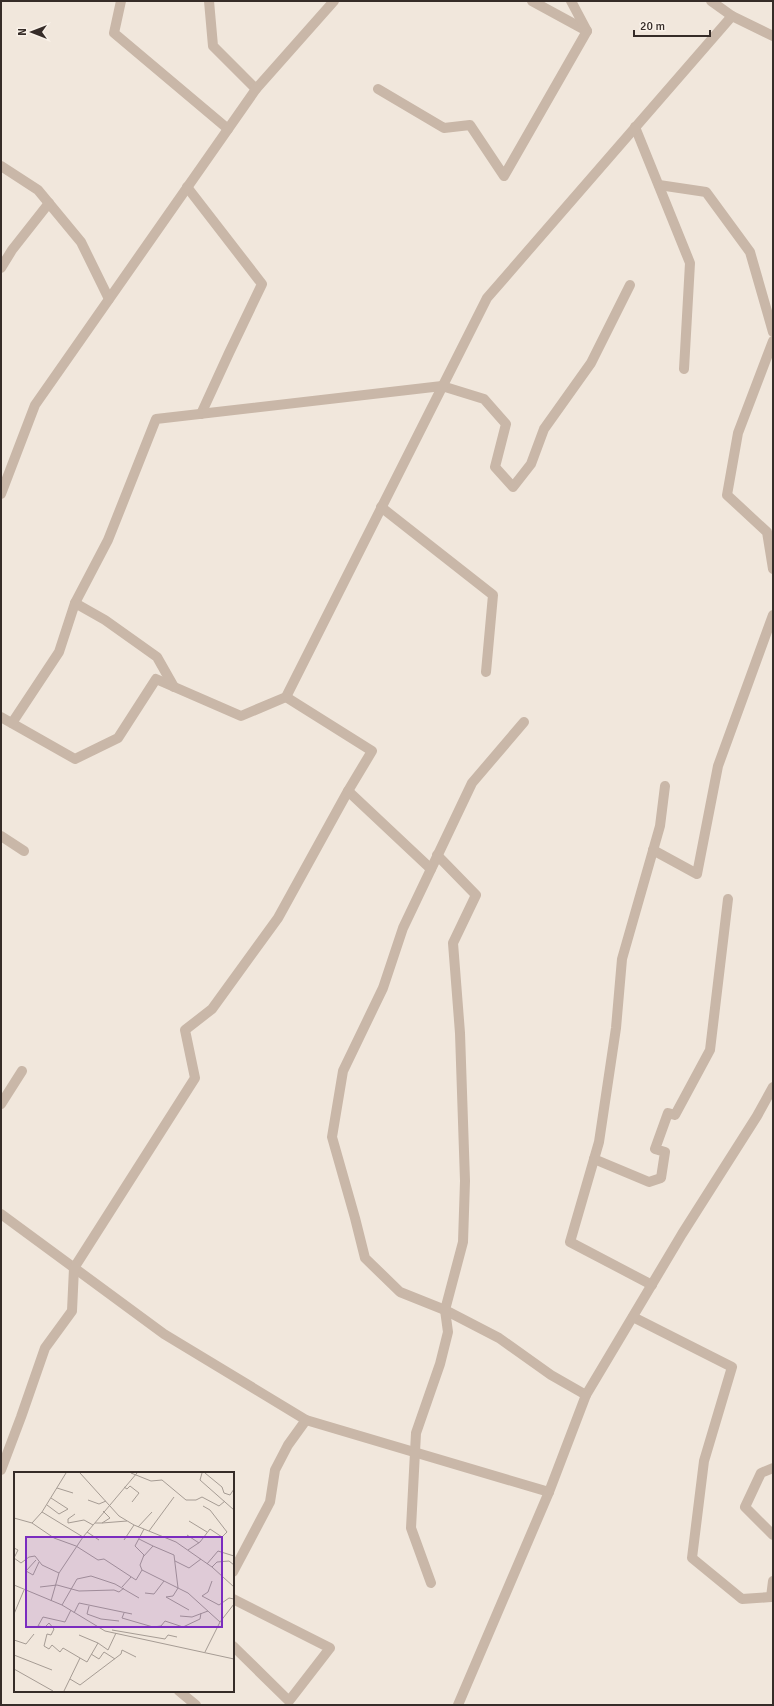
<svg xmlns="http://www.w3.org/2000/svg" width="774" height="1706" viewBox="0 0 774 1706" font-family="Signika,sans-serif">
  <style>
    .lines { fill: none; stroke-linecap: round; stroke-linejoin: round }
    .minor { stroke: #c9b7a8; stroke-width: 10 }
    .tertiary { stroke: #c9b7a8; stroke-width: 10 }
    .inset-road { fill: none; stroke: #a69c94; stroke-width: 1 }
    .view { fill: #7b2cbf; fill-opacity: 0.15; stroke: #7b2cbf; stroke-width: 2 }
    .inset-edge { fill: none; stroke: #362c28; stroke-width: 2 }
  </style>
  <rect width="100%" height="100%" fill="#f1e7dc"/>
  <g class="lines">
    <g class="minor">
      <polyline points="121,1 114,33 228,129"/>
      <polyline points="209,1 213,46 256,89"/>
      <polyline points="532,1 587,31"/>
      <polyline points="711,1 732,16"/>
      <polyline points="378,89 444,128 470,125 504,176 587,31 571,1"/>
      <polyline points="635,127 690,263 684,369"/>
      <polyline points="1,166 38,190 81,242 109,299"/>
      <polyline points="659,185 706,192 750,252 773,332"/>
      <polyline points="187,187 262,284 229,353 201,414"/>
      <polyline points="1,268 12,250 49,203"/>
      <polyline points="773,341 738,433 727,495 767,532 773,569"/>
      <polyline points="381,507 493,595 486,672"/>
      <polyline points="75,603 108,540 156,419 442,386 484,399 506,424 495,467 513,487 531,464 544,429 591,363 630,285"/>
      <polyline points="1,717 75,759 118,738 156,679 241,716 286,697 487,298 732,16 773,36"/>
      <polyline points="524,722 472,783 403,928 383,988 343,1071 332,1137 355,1218 365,1258 400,1292 445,1310 499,1338 551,1375 586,1395"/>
      <polyline points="12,723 59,652 75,603 105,620 157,657 174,687"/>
      <polyline points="348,791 431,869"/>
      <polyline points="1,836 24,851"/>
      <polyline points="653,850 697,874 718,766 773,615"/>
      <polyline points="1,1104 22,1071"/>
      <polyline points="594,1159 649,1182 661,1178 665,1152 655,1149 668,1113 675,1115 710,1050 728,899"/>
      <polyline points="1,1214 164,1334 306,1420 549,1492"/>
      <polyline points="652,1285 570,1242 599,1142 616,1028 622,959 660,826 665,786"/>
      <polyline points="633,1317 732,1367 704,1461 692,1558 742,1599 771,1597 773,1581"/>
      <polyline points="773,1468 761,1473 745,1507 773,1535"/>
      <polyline points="1,1470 21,1417 45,1348 72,1311 74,1268 195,1078 185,1030 212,1009 278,918 348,791 372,751 286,697"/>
      <polyline points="233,1572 270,1502 275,1470 288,1445 306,1420"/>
      <polyline points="431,1583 411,1528 416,1433 440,1364 448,1332 445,1310 463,1242 465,1181 460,1033 453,943 476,895 437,855"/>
      <polyline points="233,1599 330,1648 289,1701 233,1646"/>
      <polyline points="179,1691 196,1705"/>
      <polyline points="458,1705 549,1492 586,1395 682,1234 757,1116 773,1087"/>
    </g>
    <polyline class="tertiary" points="1,494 35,405 256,89 334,1"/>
  </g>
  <g transform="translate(14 1472)">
    <rect width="220" height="220" fill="#f1e7dc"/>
    <path class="inset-road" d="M52,1l-24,39 41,25 54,-64M66,1l39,43 15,9 42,17 36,25 22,20M117,1l20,8 11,-1 24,20h10l6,-3 17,9 6,-5M188,1l-2,7 34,30M191,1l17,14 2,6 6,2 4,-6M110,15l3,2 3,-3 9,7 -7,9M43,16l16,5M74,28l11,4 7,-3M33,33l12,9 9,-5 -17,-11M61,42l-7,5v4l16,-3 9,5M0,46l18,5 10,-11M175,49l18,11M18,51l22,15 22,8 22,14 6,-1 32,21 6,-10M81,51h7l8,-5 -7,-7M88,51l25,-2M124,55l14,-15M130,57l-9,17 9,9 -4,10 2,5 46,23 32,29 -15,30M135,59l25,-34M73,60l12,8M173,63l12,8M125,67l14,7 -10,11M110,68l10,-15M139,74l21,9 4,33 -5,8 -7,1 23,13M0,76l4,2 -4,8M174,78l12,-8 10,-13 12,8 5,-5 -17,-22 -7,-4M0,86l7,5 8,-6 6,-1 7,9 17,8M22,88l-10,11 7,4 6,-13M161,89l14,7 12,-9M193,92l11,-13 16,5M198,95l5,-5 12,-1 5,4M198,109l-4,11 -6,4 17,9 10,-7 5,1M0,113l48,20 43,26 129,28M26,115l17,-2 22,6 35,-1 5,2 5,-4M108,115l9,-10M131,121l9,1 10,-13M37,129l8,-28 24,-36M48,133l15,-26 14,-3 24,8 24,14M75,134l-2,8 14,5 18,2M57,138l-6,12 -22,-5 -5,9 7,1 4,-4 5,6 -3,6 -4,-1 -3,12 5,3 3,-4 8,7 3,-4 17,10M60,141l5,-10 53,11M110,141l-2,5 31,9 8,-1 4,-5 18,6 17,-8 1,-6M0,142l10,-24M166,144l12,1 16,-6M206,150l14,-18M98,158l53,9 3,-4 9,2M65,163l19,8M0,168l12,4 8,-10M77,182l8,5 5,-7 11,7M0,183l38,15M0,197l39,22M56,207l10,6 41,-31 1,-4 14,7M50,219l16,-33 7,4 11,-19 10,7 8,-17"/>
    <path class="view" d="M12,65h196v90h-196z"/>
    <rect width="220" height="220" class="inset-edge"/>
  </g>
  <rect width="774" height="1706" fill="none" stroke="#362c28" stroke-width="4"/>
  <g transform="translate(32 32) rotate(270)" stroke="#f9f1e8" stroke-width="3" paint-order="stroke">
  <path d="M0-3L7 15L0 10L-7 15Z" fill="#362c28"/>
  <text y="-6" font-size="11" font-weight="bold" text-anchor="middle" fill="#362c28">N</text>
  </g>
  <path d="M634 30v6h76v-6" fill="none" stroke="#362c28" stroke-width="2"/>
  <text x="640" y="30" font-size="12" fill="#362c28" stroke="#f9f1e8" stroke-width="3" paint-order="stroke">20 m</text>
</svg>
